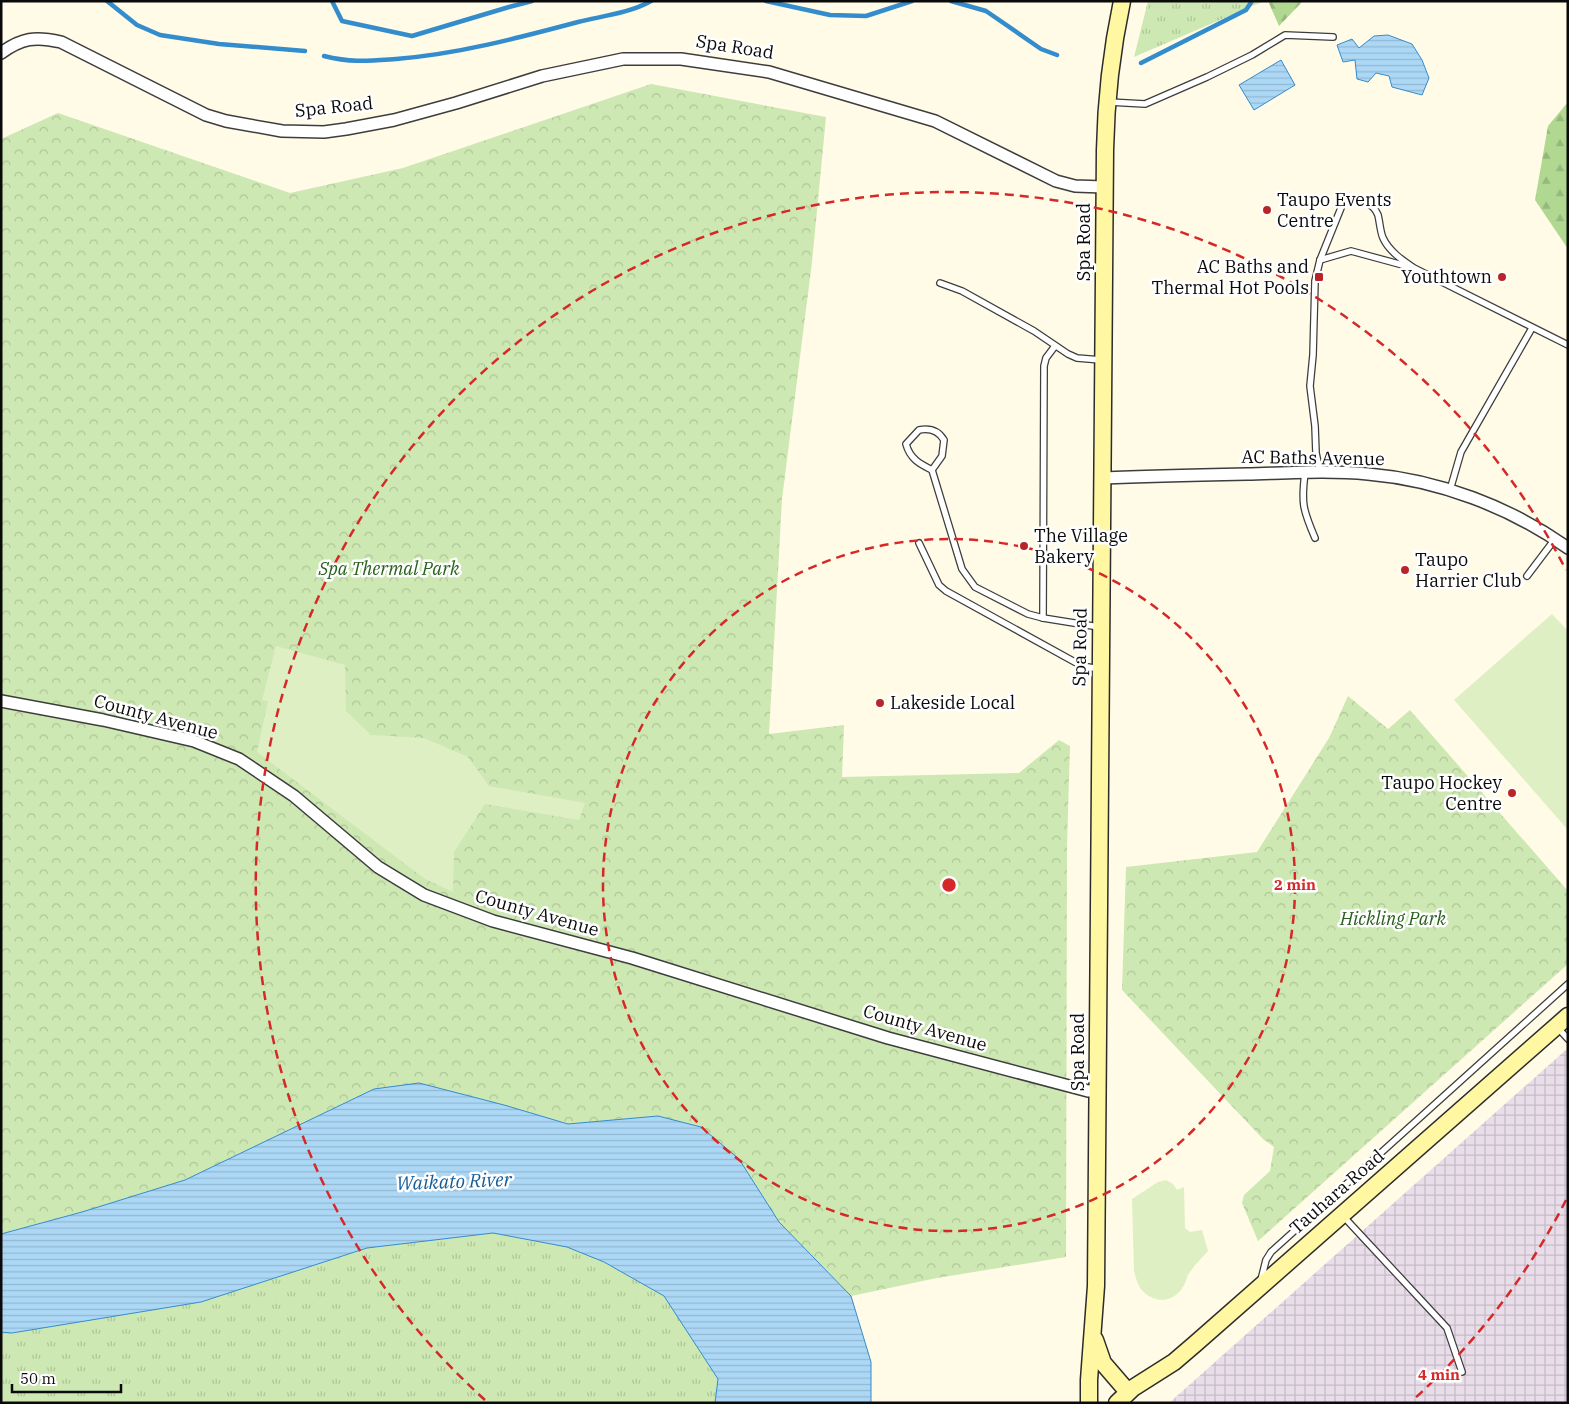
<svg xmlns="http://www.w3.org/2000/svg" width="1569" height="1404" viewBox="0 0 1569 1404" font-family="'IBM Plex Serif',serif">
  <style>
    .industrial { fill: url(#industrial-grid) }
    .grass { fill: url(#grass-tufts) }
    .forest { fill: url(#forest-firs) }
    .park { fill: url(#park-crowns) }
    .pitch { fill: #dfefc4 }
    .water { fill: url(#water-rules); stroke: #338ccc }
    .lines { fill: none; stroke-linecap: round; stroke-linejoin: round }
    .stream { stroke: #338ccc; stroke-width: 4.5 }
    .lane-casing { stroke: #3d3d3d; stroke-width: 8 }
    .street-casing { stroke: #3d3d3d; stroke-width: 14 }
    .secondary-casing { stroke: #2c2c2c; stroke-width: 19 }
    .lane { stroke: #fff; stroke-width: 5.5 }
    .street { stroke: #fff; stroke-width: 11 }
    .secondary { stroke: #fff7a1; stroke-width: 16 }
    .ring { fill: none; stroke: #d62828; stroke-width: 2.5; stroke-dasharray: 9 6 }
    .poi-dot { fill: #b82427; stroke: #fff; stroke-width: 2 }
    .labels { text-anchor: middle; stroke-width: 5; stroke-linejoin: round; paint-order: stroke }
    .street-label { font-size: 18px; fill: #0a0a0a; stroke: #fff }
    .poi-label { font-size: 18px; fill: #0a0a0a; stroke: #fff; text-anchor: start }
    .park-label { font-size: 18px; font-style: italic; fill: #28601c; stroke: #fff }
    .water-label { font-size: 19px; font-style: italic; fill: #155d99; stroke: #fff }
    .centre { fill: #d62828; stroke: #fff; stroke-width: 2.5 }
    .ring-label { font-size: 15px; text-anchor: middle; font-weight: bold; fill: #d62828; stroke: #fff; stroke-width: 5; stroke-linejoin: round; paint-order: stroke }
  </style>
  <defs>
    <pattern id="industrial-grid" width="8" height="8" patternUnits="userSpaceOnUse" patternTransform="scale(1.25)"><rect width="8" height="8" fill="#e8dde9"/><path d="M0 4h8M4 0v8" fill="none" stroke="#c6bcc6"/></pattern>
    <pattern id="grass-tufts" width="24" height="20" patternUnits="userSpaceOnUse" patternTransform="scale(1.25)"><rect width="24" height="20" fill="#cde8b2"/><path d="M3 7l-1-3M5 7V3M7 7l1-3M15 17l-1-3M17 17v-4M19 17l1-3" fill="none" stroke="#afc698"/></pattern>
    <pattern id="forest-firs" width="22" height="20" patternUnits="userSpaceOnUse" patternTransform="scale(1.25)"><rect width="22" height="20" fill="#b0d891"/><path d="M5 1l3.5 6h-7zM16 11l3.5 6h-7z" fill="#96b87c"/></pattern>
    <pattern id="park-crowns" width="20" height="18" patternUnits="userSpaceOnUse" patternTransform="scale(1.25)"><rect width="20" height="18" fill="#cde8b2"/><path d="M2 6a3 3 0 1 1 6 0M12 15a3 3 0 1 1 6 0" fill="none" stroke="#afc698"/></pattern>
    <pattern id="water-rules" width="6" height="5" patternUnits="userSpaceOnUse" patternTransform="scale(1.25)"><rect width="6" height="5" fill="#acd8f6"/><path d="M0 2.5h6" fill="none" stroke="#93b8d2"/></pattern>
  </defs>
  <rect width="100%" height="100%" fill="#fffbe6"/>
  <polygon class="industrial" points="1568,1048 1568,1403 1169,1403"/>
  <g class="grass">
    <polygon points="1148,1 1264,1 1134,57"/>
    <polygon points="493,1233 567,1246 604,1262 665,1296 718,1379 715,1403 1,1403 1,1332 12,1333 201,1302 367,1248"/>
  </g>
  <g class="forest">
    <polygon points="1268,1 1303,1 1279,26"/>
    <polygon points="1568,102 1568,249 1535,200 1548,126"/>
  </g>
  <g class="park">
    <polygon points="651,84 826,117 812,262 782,499 769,734 844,725 842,777 1019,773 1059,740 1070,746 1067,846 1066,1257 937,1278 851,1296 779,1222 739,1159 658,1116 568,1124 504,1105 419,1083 374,1089 185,1180 82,1212 1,1234 1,139 58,113 290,193 403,168"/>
    <polygon points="1348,696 1388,729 1410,710 1568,891 1568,964 1258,1241 1242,1203 1244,1195 1270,1171 1274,1147 1263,1139 1122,990 1126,867 1257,852 1329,738"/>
  </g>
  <g class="pitch">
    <polygon points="1552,614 1568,631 1568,830 1454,700"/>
    <polygon points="276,646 345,665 346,711 371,735 424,738 468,757 489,786 585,803 579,820 485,804 454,852 453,892 425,879 257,752 268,701 262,700"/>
    <path d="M1166,1180l7,4 4,6 7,-3 1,41 5,4 12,-2 6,21c-6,7 -13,13 -18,21 -3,3 -3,7 -5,11 -5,12 -18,21 -32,15 -13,-5 -16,-15 -19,-27l-2,-72 26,-17z"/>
  </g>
  <g class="water">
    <polygon points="1388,35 1412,44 1422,60 1429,78 1422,95 1392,87 1389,76 1376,73 1368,82 1357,79 1355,60 1343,62 1337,45 1352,39 1359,48 1374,36"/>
    <polygon points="1281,60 1295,85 1254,110 1239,85"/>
    <polygon points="419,1083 504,1105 568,1124 658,1116 701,1127 739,1159 779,1222 851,1296 871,1362 871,1403 715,1403 718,1379 664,1296 604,1262 567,1247 493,1233 367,1248 201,1302 12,1333 1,1332 1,1234 82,1212 185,1180 374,1089"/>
  </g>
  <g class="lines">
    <g class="stream">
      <polyline points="107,1 137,25 160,35 219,44 305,51"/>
      <polyline points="332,1 342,21 412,36 509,7 532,1"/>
      <polyline points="766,1 830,15 866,16 912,1"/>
      <polyline points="951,1 986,11 1041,49 1057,55"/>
      <path d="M324,56c28,7 44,5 72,3 62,-5 122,-21 182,-37 24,-6 52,-9 73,-21"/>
      <polyline points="1141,63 1246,10 1252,1"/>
    </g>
    <g class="lane-casing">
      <g id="lane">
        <polyline points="1109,102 1145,104 1207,77 1252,55 1285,35 1333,37"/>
        <polyline points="1320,260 1351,251 1410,267"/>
        <polyline points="940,283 962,291 1034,331 1068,354 1077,358 1101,360"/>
        <path d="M932,470l10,-14 2,-16c-6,-10 -15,-12 -25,-10l-13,14c4,15 14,20 26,26l30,99 13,18 53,27 15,4 56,9"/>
        <path d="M1320,472l-4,-19 -1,-27 -5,-40 3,-31 2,-74 5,-21 23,-57c11,-8 30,-1 35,12 2,8 2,16 5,23 6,13 19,22 31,30l154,77"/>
        <path d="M1305,473c-4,30 -2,37 10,65"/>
        <polyline points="1450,490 1461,452 1532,328"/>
        <polyline points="919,543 939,585 946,591 1082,666 1100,669"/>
        <polyline points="1527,576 1555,539"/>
        <polyline points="1043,618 1044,366 1046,358 1055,346"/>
        <polyline points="1558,1028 1568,1039"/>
        <polyline points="1343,1216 1447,1328 1462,1372"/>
        <polyline points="1261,1280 1266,1260 1271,1252 1568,984"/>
      </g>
    </g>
    <g class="street-casing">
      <g id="street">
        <path d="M1,53c21,-15 34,-17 60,-11l145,73 20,6 56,10 42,1 22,-3 48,-9 62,-17 86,-27 81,-17h58l88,13 166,49 121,60 19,5 29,1"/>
        <path d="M1103,478c48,-2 96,-3 144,-4 40,-1 81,-4 121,0 71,6 142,33 200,74"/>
        <polyline points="1,701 103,720 194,741 239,759 294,796 378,867 424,895 493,921 632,958 888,1038 1088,1091 1098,1090"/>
      </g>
    </g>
    <g class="secondary-casing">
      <g id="secondary">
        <polyline points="1095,1340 1103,1363 1128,1392"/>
        <path d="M1089,1403v-23l7,-94 9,-1136c1,-53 6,-97 17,-149"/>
        <polyline points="1117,1403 1133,1388 1174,1362 1195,1344 1568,1016"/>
      </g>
    </g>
    <use href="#lane" class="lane"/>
    <use href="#street" class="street"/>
    <use href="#secondary" class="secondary"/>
  </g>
  <g class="ring">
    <circle cx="949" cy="885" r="346"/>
    <path d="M1566 1200A693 693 0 0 1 1413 1400M485 1400A693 693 0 1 1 1566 570"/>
  </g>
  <g class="poi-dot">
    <circle cx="1267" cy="210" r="5"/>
    <rect x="1314" y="272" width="10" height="10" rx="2.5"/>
    <circle cx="1502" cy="277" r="5"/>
    <circle cx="1024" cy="546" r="5"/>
    <circle cx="1405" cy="570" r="5"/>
    <circle cx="880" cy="703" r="5"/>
    <circle cx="1512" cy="793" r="5"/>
  </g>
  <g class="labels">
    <g class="street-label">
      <text transform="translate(735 47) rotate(9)" y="6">Spa Road</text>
      <text transform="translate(334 107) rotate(-6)" y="6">Spa Road</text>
      <text transform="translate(1084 242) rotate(-90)" y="6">Spa Road</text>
      <text transform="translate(1313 458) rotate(1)" y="6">AC Baths Avenue</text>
      <text transform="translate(1080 647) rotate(-89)" y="6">Spa Road</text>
      <text transform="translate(156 717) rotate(15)" y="6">County Avenue</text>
      <text transform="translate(537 913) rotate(16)" y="6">County Avenue</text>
      <text transform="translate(925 1028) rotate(16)" y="6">County Avenue</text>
      <text transform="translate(1078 1052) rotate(-90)" y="6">Spa Road</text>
      <text transform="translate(1337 1192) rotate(-41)" y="6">Tauhara Road</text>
    </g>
    <g class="poi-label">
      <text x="1277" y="206">Taupo Events<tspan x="1277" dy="21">Centre</tspan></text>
      <text x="1309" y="273" text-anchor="end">AC Baths and<tspan x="1309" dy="21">Thermal Hot Pools</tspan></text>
      <text x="1492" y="283" text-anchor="end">Youthtown</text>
      <text x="1034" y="542">The Village<tspan x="1034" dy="21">Bakery</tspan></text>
      <text x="1415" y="566">Taupo<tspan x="1415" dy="21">Harrier Club</tspan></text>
      <text x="890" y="709">Lakeside Local</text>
      <text x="1502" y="789" text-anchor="end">Taupo Hockey<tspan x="1502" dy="21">Centre</tspan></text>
    </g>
    <g class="park-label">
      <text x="389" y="575">Spa Thermal Park</text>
      <text x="1393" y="925">Hickling Park</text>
    </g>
    <g class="water-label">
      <text transform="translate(454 1181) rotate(-2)" y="7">Waikato River</text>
    </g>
  </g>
  <circle cx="949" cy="885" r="8" class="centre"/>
  <g class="ring-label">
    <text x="1295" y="890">2 min</text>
    <text x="1439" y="1380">4 min</text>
  </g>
  <rect width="1569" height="1404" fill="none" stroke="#0a0a0a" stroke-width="5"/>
  <path d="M12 1384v8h109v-8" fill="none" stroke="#0a0a0a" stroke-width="2.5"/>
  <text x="20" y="1384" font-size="15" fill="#0a0a0a" stroke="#ffffff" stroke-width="4" paint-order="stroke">50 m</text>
</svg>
